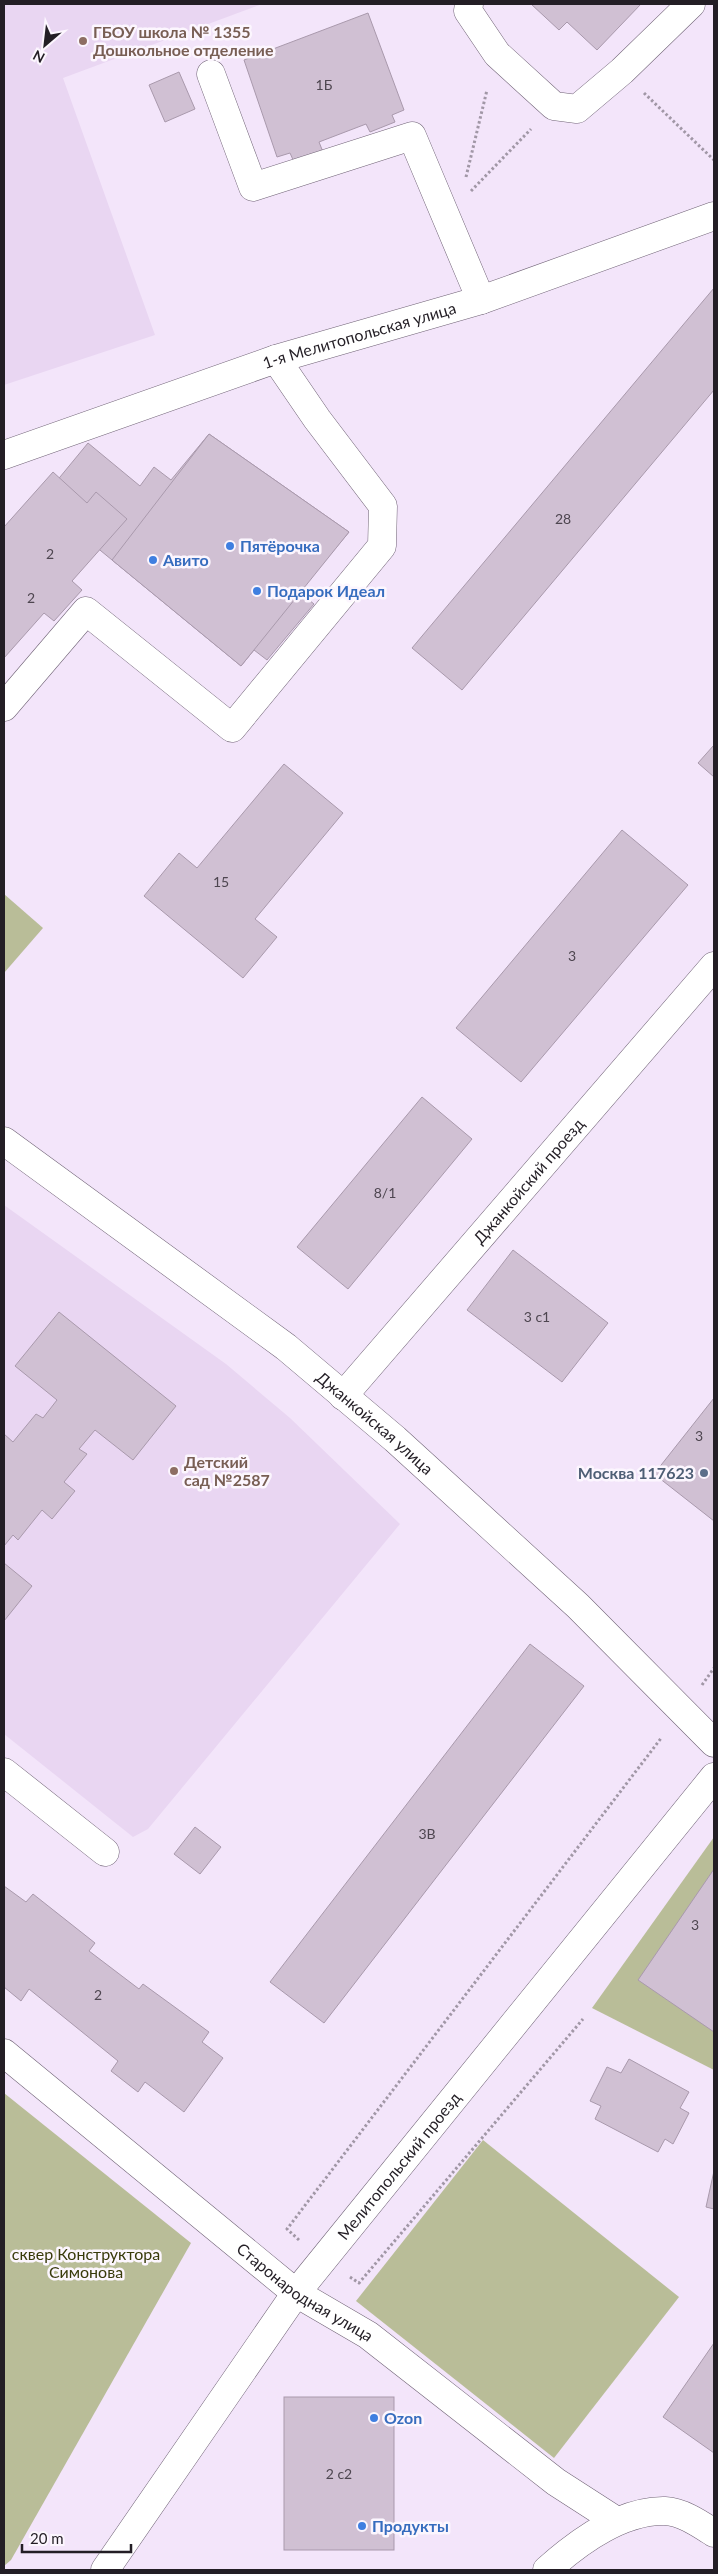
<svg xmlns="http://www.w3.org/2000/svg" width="718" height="2574" viewBox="0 0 718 2574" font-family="Lato,sans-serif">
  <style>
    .built { fill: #e9d6f2 }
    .green { fill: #b9bd98 }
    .building { fill: #d0c0d3; stroke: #a999ac }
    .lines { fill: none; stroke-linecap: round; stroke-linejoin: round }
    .minor-casing { stroke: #706376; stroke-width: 29 }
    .path { stroke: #a197a6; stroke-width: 3; stroke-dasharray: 2.5 2.5; stroke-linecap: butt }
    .minor { stroke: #fff; stroke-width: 28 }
    .education-dot { fill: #8d6e63; stroke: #fcf6fe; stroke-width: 2 }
    .shop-dot { fill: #3f7fe0; stroke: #fcf6fe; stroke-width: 2 }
    .service-dot { fill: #5c6f8a; stroke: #fcf6fe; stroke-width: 2 }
    .labels { text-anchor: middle; stroke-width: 5; stroke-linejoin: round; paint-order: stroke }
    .number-label { font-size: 14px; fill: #4e4650 }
    .education-label { font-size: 16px; font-weight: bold; fill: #785e54; stroke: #fcf6fe; text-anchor: start }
    .street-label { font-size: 16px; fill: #231e25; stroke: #fcf6fe }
    .shop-label { font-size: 16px; font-weight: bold; fill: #366cbe; stroke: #fcf6fe; text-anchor: start }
    .service-label { font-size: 16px; font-weight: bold; fill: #4e5e75; stroke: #fcf6fe; text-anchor: end }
    .park-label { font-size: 16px; fill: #383a0a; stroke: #fcf6fe }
  </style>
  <rect width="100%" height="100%" fill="#f3e5fa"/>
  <g class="built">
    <polygon points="4,4 262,4 63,78 155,335 4,385"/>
    <polygon points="4,1205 226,1364 290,1418 400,1524 148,1829 133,1837 4,1734"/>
  </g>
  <g class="green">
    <polygon points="4,894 43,928 4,973"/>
    <polygon points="714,1837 714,2070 592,2008"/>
    <polygon points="4,2093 191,2243 11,2560 4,2566"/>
    <polygon points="483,2140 679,2297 554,2458 356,2301"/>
  </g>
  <g class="building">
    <polygon points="531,4 641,4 597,50 567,22 559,30"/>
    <polygon points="368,13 404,110 392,115 395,122 370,132 366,124 319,142 323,152 294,162 290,153 277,157 244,60"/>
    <polygon points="179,72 195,109 165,122 149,85"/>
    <polygon points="714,288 714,390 462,690 412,648"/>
    <polygon points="209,434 349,532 299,592 314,604 267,660 254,650 241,666 95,546 9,651 4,647 4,545 88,443 140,486 154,467 171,480"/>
    <polygon points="209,434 349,532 241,666 112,560"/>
    <polygon points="53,472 87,503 96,492 127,519 72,581 82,590 54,621 44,613 4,658 4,527"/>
    <polygon points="714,745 714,777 698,763"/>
    <polygon points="284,764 343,813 255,919 277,937 243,978 144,896 179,853 197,868"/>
    <polygon points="622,830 688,885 521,1082 456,1028"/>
    <polygon points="422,1097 472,1139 348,1289 297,1247"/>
    <polygon points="513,1250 608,1323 562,1382 467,1310"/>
    <polygon points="59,1312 176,1406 133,1460 95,1430 79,1449 87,1454 64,1482 75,1491 52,1519 42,1510 18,1540 13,1535 4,1546 4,1434 13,1442 36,1414 43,1418 57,1400 15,1366"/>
    <polygon points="714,1398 714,1521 654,1474"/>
    <polygon points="4,1563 32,1586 4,1621"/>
    <polygon points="530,1644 584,1686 324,2023 270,1982"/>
    <polygon points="195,1827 221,1847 200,1874 174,1854"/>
    <polygon points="714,1869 714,2032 638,1980"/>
    <polygon points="4,1886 26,1902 33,1894 95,1943 89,1951 139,1989 143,1984 209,2032 202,2042 223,2058 184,2112 145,2082 138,2092 111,2071 118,2061 29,1989 21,2001 4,1987"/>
    <polygon points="629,2059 689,2092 680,2108 689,2113 673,2144 665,2139 658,2152 595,2119 601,2106 590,2101 607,2067 621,2073"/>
    <polygon points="714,2171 714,2209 706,2207"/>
    <polygon points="714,2343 714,2453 663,2417"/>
    <rect x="284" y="2397" width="110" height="153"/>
  </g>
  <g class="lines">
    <g class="minor-casing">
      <g id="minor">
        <polyline points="469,4 468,11 497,54 554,106 577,109 622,71 691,4"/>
        <polyline points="211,74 253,187 412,136 481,300"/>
        <path id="s1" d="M4,455l272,-96 205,-59 233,-84"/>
        <polyline points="4,707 86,611 232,728 382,546 383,506 317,419 276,359"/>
        <path id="s2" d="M4,1141l282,206 109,92 183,167 136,137"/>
        <path id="s3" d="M343,1396l371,-430"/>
        <polyline points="4,1772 105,1852"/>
        <path id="s4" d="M4,2053l292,240 72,42 188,147 59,38"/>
        <path id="s5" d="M105,2570l191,-277 418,-516"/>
        <path d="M547,2570c31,-28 75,-60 118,-59 18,1 35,13 49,22"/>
      </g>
    </g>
    <g class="path">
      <polyline points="644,93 714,160"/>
      <polyline points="466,177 487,90"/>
      <polyline points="471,191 531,129"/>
      <polyline points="702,1685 714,1668"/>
      <polyline points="299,2240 287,2229 662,1737"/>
      <polyline points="350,2277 359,2283 583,2019"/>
    </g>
    <use href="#minor" class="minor"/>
  </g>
  <g class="education-dot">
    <circle cx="83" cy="41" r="5"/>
    <circle cx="174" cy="1471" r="5"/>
  </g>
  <g class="shop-dot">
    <circle cx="230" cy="546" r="5"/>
    <circle cx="153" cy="560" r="5"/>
    <circle cx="257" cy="591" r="5"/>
    <circle cx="374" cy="2418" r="5"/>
    <circle cx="362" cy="2526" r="5"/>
  </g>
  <circle class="service-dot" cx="704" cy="1473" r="5"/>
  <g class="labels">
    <g class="number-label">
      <text x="324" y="90">1Б</text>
      <text x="563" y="524">28</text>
      <text x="50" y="559">2</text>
      <text x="31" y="603">2</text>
      <text x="221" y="887">15</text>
      <text x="572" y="961">3</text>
      <text x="385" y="1198">8/1</text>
      <text x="537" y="1322">3 с1</text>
      <text x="699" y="1441">3</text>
      <text x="427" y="1839">3В</text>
      <text x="695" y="1930">3</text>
      <text x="98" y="2000">2</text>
      <text x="339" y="2479">2 с2</text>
    </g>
    <g class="education-label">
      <text x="93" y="38">ГБОУ школа № 1355<tspan x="93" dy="18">Дошкольное отделение</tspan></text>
      <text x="184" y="1468">Детский<tspan x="184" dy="18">сад №2587</tspan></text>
    </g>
    <g class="street-label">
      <text dy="6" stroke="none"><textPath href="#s1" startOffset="375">1-я Мелитопольская улица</textPath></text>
      <text dy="6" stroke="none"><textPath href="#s3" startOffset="284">Джанкойский проезд</textPath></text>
      <text dy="6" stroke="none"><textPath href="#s2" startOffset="466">Джанкойская улица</textPath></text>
      <text dy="6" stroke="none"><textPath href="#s5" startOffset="500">Мелитопольский проезд</textPath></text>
      <text dy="6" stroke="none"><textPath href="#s4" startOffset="385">Старонародная улица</textPath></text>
    </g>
    <g class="shop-label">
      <text x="240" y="552">Пятёрочка</text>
      <text x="163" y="566">Авито</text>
      <text x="267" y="597">Подарок Идеал</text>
      <text x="384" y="2424">Ozon</text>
      <text x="372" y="2532">Продукты</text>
    </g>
    <g class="service-label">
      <text x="694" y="1479">Москва 117623</text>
    </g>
    <g class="park-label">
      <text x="86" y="2260">сквер Конструктора<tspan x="86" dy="18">Симонова</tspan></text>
    </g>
  </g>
  <rect width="718" height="2574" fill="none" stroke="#231e25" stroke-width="10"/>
  <g transform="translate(45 45) rotate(208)" stroke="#fcf6fe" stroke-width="4" paint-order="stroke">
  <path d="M0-4L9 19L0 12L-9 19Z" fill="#231e25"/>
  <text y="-8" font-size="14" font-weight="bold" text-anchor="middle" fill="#231e25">N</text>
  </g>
  <path d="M22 2544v8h109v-8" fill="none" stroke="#231e25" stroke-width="2.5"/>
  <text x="30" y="2544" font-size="15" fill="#231e25" stroke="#fcf6fe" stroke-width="4" paint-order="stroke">20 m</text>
</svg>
